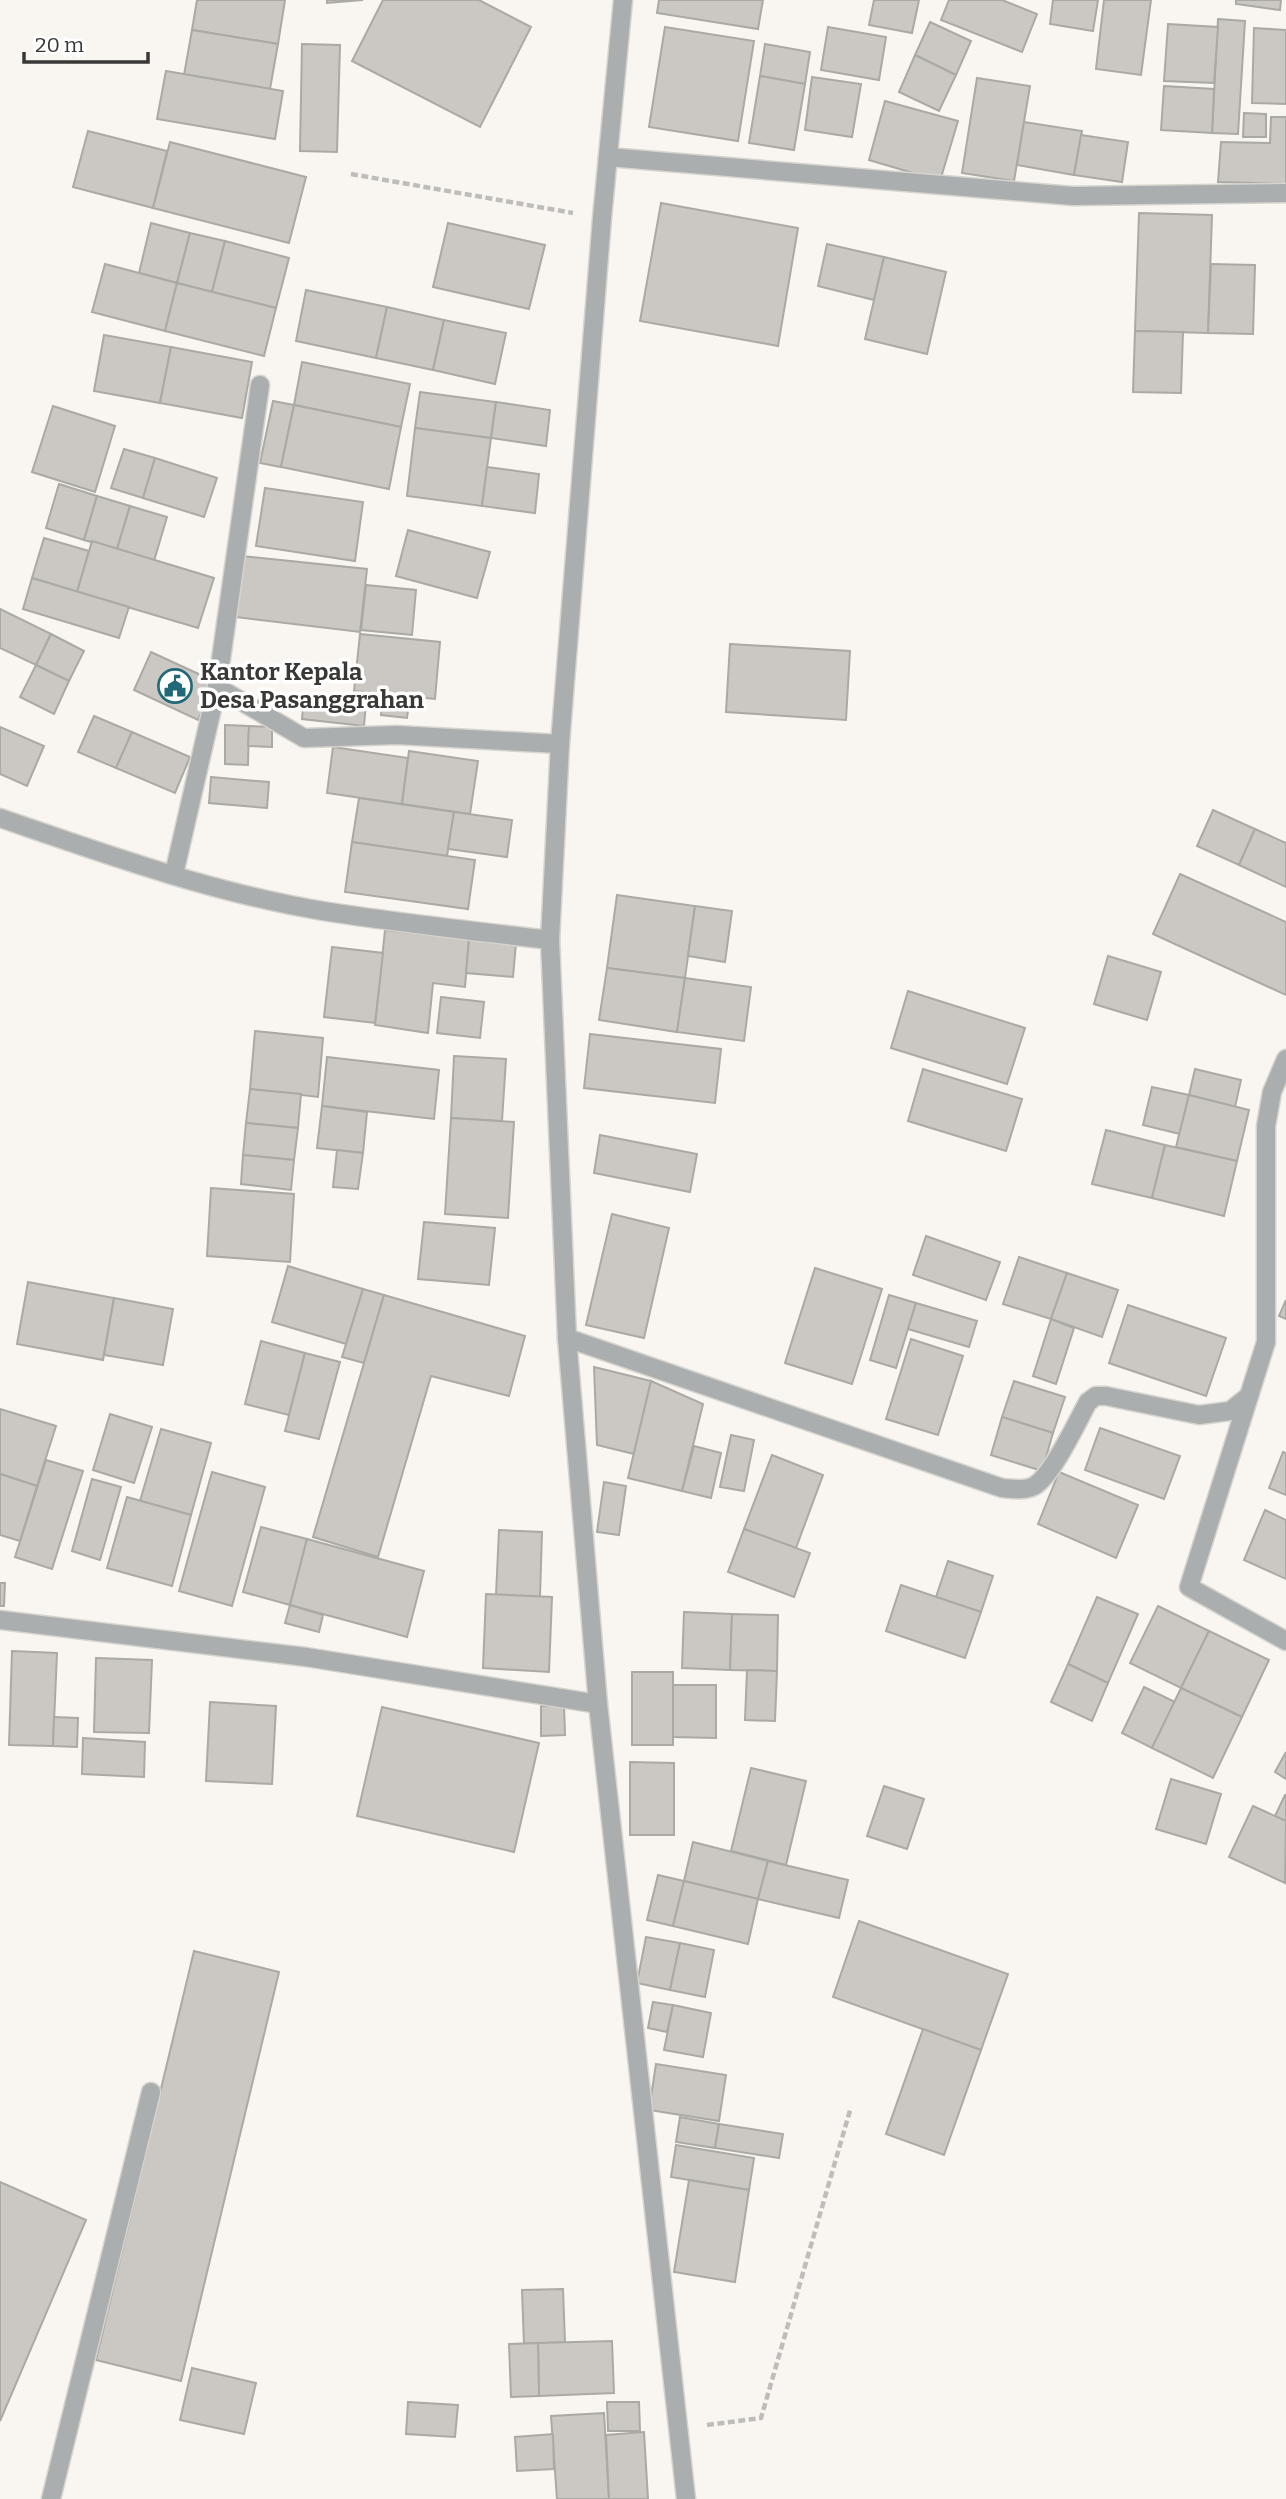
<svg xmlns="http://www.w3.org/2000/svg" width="1286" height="2499" viewBox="0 0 1286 2499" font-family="Bitter,serif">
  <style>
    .building { fill: #cbc8c3; stroke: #aba9a4; stroke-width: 2 }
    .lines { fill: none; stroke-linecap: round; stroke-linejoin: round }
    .minor-casing { stroke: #d6d4cf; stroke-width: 21 }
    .path { stroke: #bfbdb9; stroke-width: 4.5; stroke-dasharray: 7 3.5; stroke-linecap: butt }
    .minor { stroke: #abaeae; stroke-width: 18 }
    .labels { text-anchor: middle; stroke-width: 7; stroke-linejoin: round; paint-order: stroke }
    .poi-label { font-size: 24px; font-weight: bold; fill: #393836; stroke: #fff; text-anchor: start }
  </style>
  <rect width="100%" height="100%" fill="#f9f6f1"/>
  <g class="building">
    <polygon points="197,0 285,0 278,44 192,30"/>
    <polygon points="327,0 363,0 327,3"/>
    <polygon points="383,0 479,0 531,27 480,127 352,61"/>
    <polygon points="659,0 763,0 758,29 657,13"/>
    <polygon points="874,0 919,0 912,33 869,25"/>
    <polygon points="949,0 1002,0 1037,14 1022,52 941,20"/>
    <polygon points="1053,0 1098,0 1093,31 1050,24"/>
    <polygon points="1104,0 1151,0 1141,75 1096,69"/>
    <polygon points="1236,0 1281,0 1280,10 1236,4"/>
    <polygon points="1218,19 1245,21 1238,134 1212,133"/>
    <polygon points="930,22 971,41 956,75 915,55"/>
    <polygon points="1168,24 1218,27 1214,83 1164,81"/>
    <polygon points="665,27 754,41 738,141 649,127"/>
    <polygon points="828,27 886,37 879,80 821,70"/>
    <polygon points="1254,28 1286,30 1286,104 1252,103"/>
    <polygon points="192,30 278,44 270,89 184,75"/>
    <polygon points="302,44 340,45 337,152 300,151"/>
    <polygon points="765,44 810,52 805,84 760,76"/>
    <polygon points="915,55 956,75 939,111 899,92"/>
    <polygon points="166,71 283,91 275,139 157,119"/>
    <polygon points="760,76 805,84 794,150 749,143"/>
    <polygon points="812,77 861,84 852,137 805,130"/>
    <polygon points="977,78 1030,86 1014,181 962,173"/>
    <polygon points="1164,86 1214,89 1212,133 1161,130"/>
    <polygon points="885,101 958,121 940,181 869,160"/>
    <polygon points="1244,113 1266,114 1266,137 1243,137"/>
    <polygon points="1271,117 1286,117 1286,184 1218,182 1221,142 1270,143"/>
    <polygon points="1024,122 1082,131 1074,175 1017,165"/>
    <polygon points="88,131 167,151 153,208 73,187"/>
    <polygon points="1081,135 1128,142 1122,182 1074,175"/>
    <polygon points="170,142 306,177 289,243 153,208"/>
    <polygon points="661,203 798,228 778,346 640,321"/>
    <polygon points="1139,213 1212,215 1208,333 1135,331"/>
    <polygon points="151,223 190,233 177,283 139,273"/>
    <polygon points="448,223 545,245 529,309 433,287"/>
    <polygon points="190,233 225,241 212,292 177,283"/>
    <polygon points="225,241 289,258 276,308 212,292"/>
    <polygon points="827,244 884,257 874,300 818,286"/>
    <polygon points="884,257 946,272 927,354 865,339"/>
    <polygon points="105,264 177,283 165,331 92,312"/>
    <polygon points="1211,264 1255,265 1253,334 1208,333"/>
    <polygon points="177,283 276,308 264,356 165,331"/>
    <polygon points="306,290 387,307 376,358 296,341"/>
    <polygon points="387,307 444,320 433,370 376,358"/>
    <polygon points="444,320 506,333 495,384 433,370"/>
    <polygon points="1135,331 1183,332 1181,393 1133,392"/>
    <polygon points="104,335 171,347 160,403 94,391"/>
    <polygon points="171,347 252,362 242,418 160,403"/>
    <polygon points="302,362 410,384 401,427 294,405"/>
    <polygon points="420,392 496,402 491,438 415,428"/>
    <polygon points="273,401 294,405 281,467 260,463"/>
    <polygon points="496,402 550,410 546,446 491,438"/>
    <polygon points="294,405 401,427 389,489 281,467"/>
    <polygon points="53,406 115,426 95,492 32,472"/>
    <polygon points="415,428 491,438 482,506 407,496"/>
    <polygon points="124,449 155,458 143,498 111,488"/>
    <polygon points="155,458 217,478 204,517 143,498"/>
    <polygon points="487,467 539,474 535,513 482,506"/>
    <polygon points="59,484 97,496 84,540 46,528"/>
    <polygon points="265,488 363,502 355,561 256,546"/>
    <polygon points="97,496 130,506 117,549 84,540"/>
    <polygon points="130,506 167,517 154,561 117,549"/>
    <polygon points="408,530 490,552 477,598 396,576"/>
    <polygon points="44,538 89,551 77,592 32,578"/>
    <polygon points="92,541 214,578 198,628 77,592"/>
    <polygon points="242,556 367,569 360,632 235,617"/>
    <polygon points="32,578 129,607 119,638 23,609"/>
    <polygon points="366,585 416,590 412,635 361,630"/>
    <polygon points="0,609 51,634 36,665 0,648"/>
    <polygon points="51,634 84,651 69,681 36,665"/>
    <polygon points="360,634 440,642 435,699 354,691"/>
    <polygon points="730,644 850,651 846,720 726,712"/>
    <polygon points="151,652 216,682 198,720 134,690"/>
    <polygon points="36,665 69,681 54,714 20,697"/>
    <polygon points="383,694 410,696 407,718 381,715"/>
    <polygon points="304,697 366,703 364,726 302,719"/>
    <polygon points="94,716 132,732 116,768 78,752"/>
    <polygon points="225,725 249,726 248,765 225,764"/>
    <polygon points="249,726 272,727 272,747 248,746"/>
    <polygon points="0,727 44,746 27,786 0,774"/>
    <polygon points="132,732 190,757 175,793 116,768"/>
    <polygon points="333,747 408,758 402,804 327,793"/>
    <polygon points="409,751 478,761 470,814 402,804"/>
    <polygon points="211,777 269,782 267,808 209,803"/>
    <polygon points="359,798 454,812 447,856 352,842"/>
    <polygon points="1213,810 1255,829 1239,865 1197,846"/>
    <polygon points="454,812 512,820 507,857 448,849"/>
    <polygon points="1255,829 1286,843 1286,887 1239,865"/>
    <polygon points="352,842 475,860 468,909 345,892"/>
    <polygon points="1180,874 1286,922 1286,995 1153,934"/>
    <polygon points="617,895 695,906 685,978 607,968"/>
    <polygon points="695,906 732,911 725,962 688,956"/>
    <polygon points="385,930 469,939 465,987 433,983 428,1033 375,1025"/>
    <polygon points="469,939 516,943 513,977 466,973"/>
    <polygon points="332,947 383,953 375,1023 324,1017"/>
    <polygon points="1108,956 1161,972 1147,1020 1094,1004"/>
    <polygon points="607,968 685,978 677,1032 599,1020"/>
    <polygon points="685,978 751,987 744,1041 677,1032"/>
    <polygon points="908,991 1025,1028 1007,1084 891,1048"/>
    <polygon points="441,997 484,1002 480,1038 437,1033"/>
    <polygon points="255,1031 323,1038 318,1097 250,1089"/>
    <polygon points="590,1034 721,1049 715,1103 584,1088"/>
    <polygon points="454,1056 506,1059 502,1121 451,1118"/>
    <polygon points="327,1057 439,1070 434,1119 322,1106"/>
    <polygon points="923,1069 1022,1099 1006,1151 908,1121"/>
    <polygon points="1195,1069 1241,1080 1235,1107 1189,1095"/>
    <polygon points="1152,1087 1189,1095 1180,1134 1143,1125"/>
    <polygon points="250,1089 301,1094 298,1128 246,1123"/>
    <polygon points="1189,1095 1249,1110 1237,1161 1176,1147"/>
    <polygon points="322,1106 367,1112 363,1153 317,1148"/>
    <polygon points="451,1118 514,1122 508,1218 445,1214"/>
    <polygon points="246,1123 298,1128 294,1160 243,1155"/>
    <polygon points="1106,1130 1165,1145 1152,1198 1092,1184"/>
    <polygon points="600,1135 697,1154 690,1192 594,1173"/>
    <polygon points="1165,1145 1237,1161 1224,1216 1152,1198"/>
    <polygon points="337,1150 363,1153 358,1189 333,1187"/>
    <polygon points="243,1155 294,1160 291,1190 241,1184"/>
    <polygon points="211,1188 294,1194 290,1262 207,1256"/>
    <polygon points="612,1214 669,1228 644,1338 586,1325"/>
    <polygon points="424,1222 495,1228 489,1285 418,1279"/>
    <polygon points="926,1236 1000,1262 986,1300 913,1275"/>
    <polygon points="1019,1257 1067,1273 1051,1319 1003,1304"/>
    <polygon points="288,1266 363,1289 346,1344 272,1322"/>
    <polygon points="815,1268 882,1289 852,1384 785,1363"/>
    <polygon points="1067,1273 1118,1290 1102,1337 1051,1319"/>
    <polygon points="28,1282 114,1298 103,1360 17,1344"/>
    <polygon points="363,1289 384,1295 364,1363 342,1357"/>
    <polygon points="384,1295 525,1336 509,1396 431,1376 378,1557 313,1537"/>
    <polygon points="889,1295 916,1303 896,1368 870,1360"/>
    <polygon points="114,1298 173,1309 163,1365 104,1355"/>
    <polygon points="1286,1300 1286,1319 1279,1316"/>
    <polygon points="916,1303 977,1321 969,1347 908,1329"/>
    <polygon points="1128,1305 1226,1338 1206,1396 1109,1363"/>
    <polygon points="1051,1319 1074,1328 1056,1384 1033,1376"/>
    <polygon points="911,1339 963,1356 938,1435 886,1419"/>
    <polygon points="261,1341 305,1353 289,1415 245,1404"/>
    <polygon points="305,1353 340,1362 319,1439 285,1431"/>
    <polygon points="594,1367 651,1381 634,1454 597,1445"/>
    <polygon points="651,1381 703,1404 682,1491 628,1478"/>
    <polygon points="1014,1381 1065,1397 1053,1433 1002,1417"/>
    <polygon points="0,1409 56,1426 37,1486 0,1474"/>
    <polygon points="110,1414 152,1427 134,1483 93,1470"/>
    <polygon points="1002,1417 1053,1433 1042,1471 991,1455"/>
    <polygon points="1100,1428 1180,1456 1164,1499 1085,1470"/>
    <polygon points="161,1429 211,1443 191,1515 140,1501"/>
    <polygon points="731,1435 754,1440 744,1491 720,1487"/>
    <polygon points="694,1446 721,1453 711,1498 682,1491"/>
    <polygon points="1283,1452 1286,1453 1286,1495 1269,1488"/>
    <polygon points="772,1455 823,1475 796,1548 744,1529"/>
    <polygon points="46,1460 83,1471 52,1569 15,1557"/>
    <polygon points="212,1472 265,1487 232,1606 179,1591"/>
    <polygon points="1059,1472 1138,1505 1116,1558 1038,1524"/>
    <polygon points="0,1474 37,1486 20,1541 0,1535"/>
    <polygon points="92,1479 121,1487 100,1560 72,1551"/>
    <polygon points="604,1482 626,1486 619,1535 597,1532"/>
    <polygon points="127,1497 191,1515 172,1586 107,1568"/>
    <polygon points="1265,1510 1286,1520 1286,1579 1244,1560"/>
    <polygon points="261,1527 307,1539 290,1605 243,1592"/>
    <polygon points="744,1529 810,1553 794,1597 728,1572"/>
    <polygon points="499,1530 542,1532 540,1597 496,1595"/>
    <polygon points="307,1539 424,1571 407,1637 290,1605"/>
    <polygon points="948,1561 993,1576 981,1612 936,1597"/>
    <polygon points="0,1583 5,1583 4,1606 0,1606"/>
    <polygon points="901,1585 981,1612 965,1658 886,1631"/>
    <polygon points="486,1594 552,1597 549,1672 483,1668"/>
    <polygon points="1097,1597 1138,1614 1108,1683 1068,1664"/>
    <polygon points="290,1605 323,1615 319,1632 285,1623"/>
    <polygon points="1158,1606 1209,1631 1181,1688 1130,1663"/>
    <polygon points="684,1612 732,1614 730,1670 682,1668"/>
    <polygon points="732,1614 778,1615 777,1671 730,1670"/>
    <polygon points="1209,1631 1269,1660 1242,1717 1181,1688"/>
    <polygon points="12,1651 57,1653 53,1746 9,1745"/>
    <polygon points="96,1658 152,1660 149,1733 94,1732"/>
    <polygon points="1068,1664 1108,1683 1092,1721 1051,1702"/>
    <polygon points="747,1670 777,1671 775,1721 745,1720"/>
    <rect x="632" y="1672" width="41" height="73"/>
    <polygon points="673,1685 716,1685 716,1738 673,1737"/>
    <polygon points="1144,1687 1175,1702 1152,1748 1122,1733"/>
    <polygon points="1181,1688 1242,1717 1213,1778 1152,1748"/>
    <polygon points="210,1702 276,1706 272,1784 206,1781"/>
    <polygon points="564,1705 565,1735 541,1736 541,1706"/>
    <polygon points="382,1707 539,1743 514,1852 357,1816"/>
    <polygon points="54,1717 78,1718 77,1747 53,1746"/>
    <polygon points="83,1738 145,1742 144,1777 82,1774"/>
    <polygon points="1286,1752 1286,1779 1275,1772"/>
    <polygon points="630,1762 674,1763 674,1835 630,1835"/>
    <polygon points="751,1768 806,1781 786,1865 731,1851"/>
    <polygon points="1171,1779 1221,1794 1206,1844 1156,1829"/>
    <polygon points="884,1786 924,1799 907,1849 867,1836"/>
    <polygon points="1285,1795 1286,1795 1286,1821 1275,1816"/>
    <polygon points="1253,1806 1286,1821 1285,1883 1229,1857"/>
    <polygon points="693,1842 768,1861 758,1899 684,1881"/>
    <polygon points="768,1861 848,1880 839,1918 758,1899"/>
    <polygon points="658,1875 684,1881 673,1926 647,1920"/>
    <polygon points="684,1881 758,1899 748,1944 673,1926"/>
    <polygon points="859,1921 1008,1974 981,2050 833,1997"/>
    <polygon points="646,1937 680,1943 670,1990 637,1983"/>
    <polygon points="680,1943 714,1950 705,1997 670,1990"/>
    <polygon points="194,1951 279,1972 181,2381 96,2360"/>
    <polygon points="653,2002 673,2005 667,2032 648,2028"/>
    <polygon points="673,2005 711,2013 703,2057 664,2050"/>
    <polygon points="923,2029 981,2050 944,2155 886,2134"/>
    <polygon points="656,2064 726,2075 719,2121 649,2110"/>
    <polygon points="680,2117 719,2124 715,2148 676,2142"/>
    <polygon points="719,2124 783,2134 779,2158 715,2148"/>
    <polygon points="676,2145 754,2158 749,2190 671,2177"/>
    <polygon points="689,2180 749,2190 735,2282 674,2272"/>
    <polygon points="0,2182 86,2220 0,2421"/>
    <polygon points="563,2289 565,2342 524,2344 522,2290"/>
    <polygon points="612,2341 614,2393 539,2396 538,2343"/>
    <polygon points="538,2343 539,2396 511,2397 509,2344"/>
    <polygon points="192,2368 256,2383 244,2434 180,2420"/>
    <polygon points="408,2402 458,2405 455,2437 406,2434"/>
    <polygon points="607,2402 639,2402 640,2431 608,2431"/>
    <polygon points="604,2413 609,2499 557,2499 551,2416"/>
    <polygon points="644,2432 648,2499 609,2499 606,2435"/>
    <polygon points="553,2434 554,2469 517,2471 515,2437"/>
  </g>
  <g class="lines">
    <g class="minor-casing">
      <g id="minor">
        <polyline points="623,0 602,218 560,744 550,940 567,1338 598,1704 686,2499"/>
        <polyline points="608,157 1073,196 1286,193"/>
        <polyline points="217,687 260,385"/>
        <path d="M0,818c105,36 213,75 323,93 75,12 151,20 227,29"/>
        <polyline points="174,874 217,687 304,738 397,735 560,744"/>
        <path d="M567,1338l435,150c10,1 23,3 32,-2 18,-10 43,-64 54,-84l8,-6h10l93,19 31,-4 19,-15 17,-54v-216l6,-34 14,-33"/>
        <polyline points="1249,1396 1189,1587 1286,1641"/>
        <polyline points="0,1620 306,1657 598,1704"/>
        <polyline points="51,2499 151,2092"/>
      </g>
    </g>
    <g class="path">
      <polyline points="351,174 573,213"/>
      <polyline points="707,2425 761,2418 851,2107"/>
    </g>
    <use href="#minor" class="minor"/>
  </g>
  <defs>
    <g id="civic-ring" transform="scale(1.75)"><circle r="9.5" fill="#fff" stroke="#226977" stroke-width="1.5"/><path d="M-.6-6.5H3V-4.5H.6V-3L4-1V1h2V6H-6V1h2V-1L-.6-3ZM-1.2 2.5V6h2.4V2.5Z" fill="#226977"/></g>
  </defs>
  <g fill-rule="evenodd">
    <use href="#civic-ring" x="175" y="686"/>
  </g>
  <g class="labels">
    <g class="poi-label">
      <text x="200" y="680">Kantor Kepala<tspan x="200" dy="28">Desa Pasanggrahan</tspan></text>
    </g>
  </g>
  <path d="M24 52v10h124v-10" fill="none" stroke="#393836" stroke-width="3.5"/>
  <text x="35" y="52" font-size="21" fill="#393836" stroke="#ffffff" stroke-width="5" paint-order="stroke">20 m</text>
</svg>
